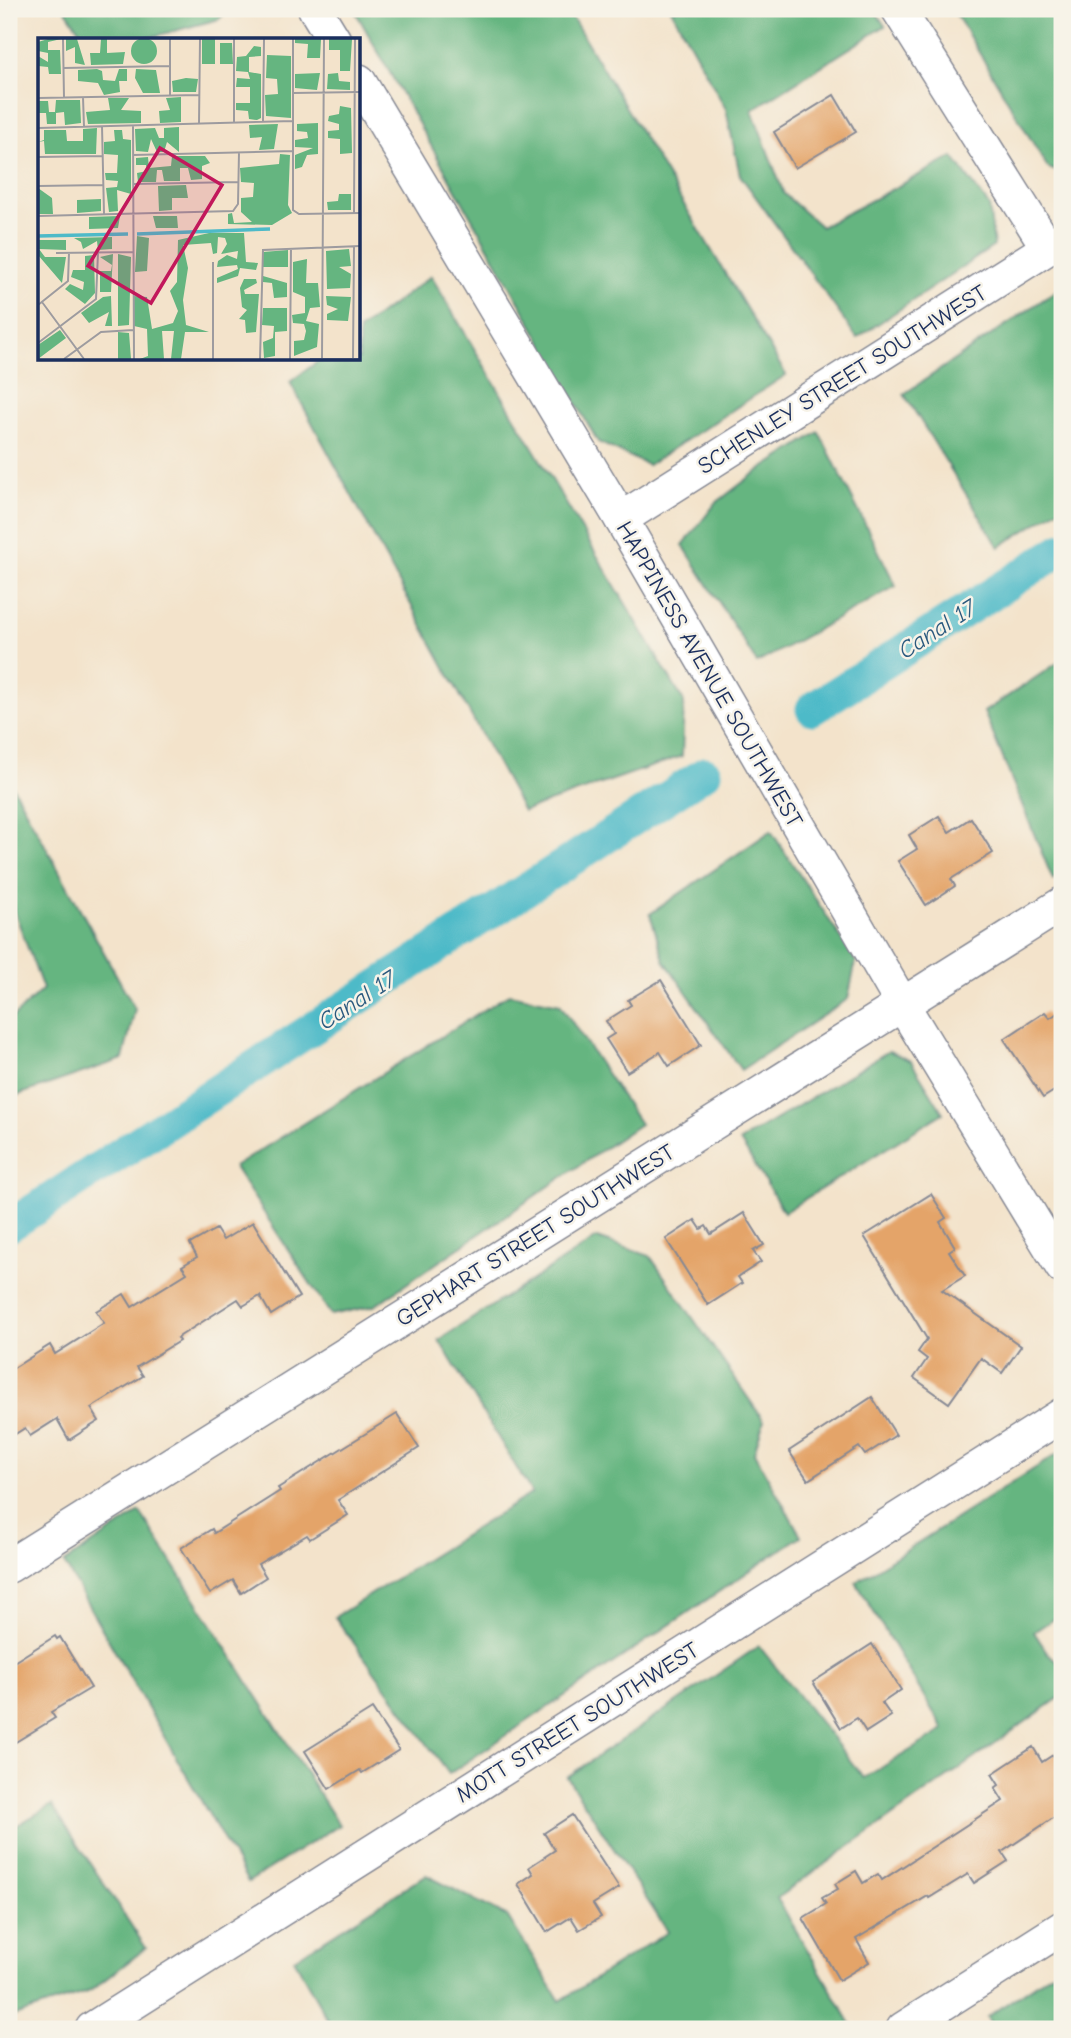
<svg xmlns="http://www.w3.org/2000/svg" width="1071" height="2038" viewBox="0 0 1071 2038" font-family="'Comic Neue',sans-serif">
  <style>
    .forest { fill: #65b580; stroke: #40726f; stroke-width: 2 }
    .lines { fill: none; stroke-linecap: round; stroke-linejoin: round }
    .canal { stroke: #4ebac8; stroke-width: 33 }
    .building { fill: #e4a469 }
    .street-casing { stroke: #878994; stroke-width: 36 }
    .street { stroke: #fff; stroke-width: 33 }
    .labels { text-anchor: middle; stroke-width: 5; stroke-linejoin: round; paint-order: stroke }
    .street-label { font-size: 23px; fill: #1b2f5e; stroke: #f7f3e8 }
    .water-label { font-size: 24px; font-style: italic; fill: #2a597e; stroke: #f7f3e8 }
    .inset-river { fill: none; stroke: #4ebac8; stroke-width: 3.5 }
    .inset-road { fill: none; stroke: #9d9b9f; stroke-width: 2 }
    .view { fill: #c2185b; fill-opacity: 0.15; stroke: #c2185b; stroke-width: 3.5 }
    .inset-edge { fill: none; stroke: #1b2f5e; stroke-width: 3.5 }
  </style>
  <rect width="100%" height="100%" fill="#f7f3e8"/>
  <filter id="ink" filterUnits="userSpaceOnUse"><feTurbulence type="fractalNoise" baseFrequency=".0143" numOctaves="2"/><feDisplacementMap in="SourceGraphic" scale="14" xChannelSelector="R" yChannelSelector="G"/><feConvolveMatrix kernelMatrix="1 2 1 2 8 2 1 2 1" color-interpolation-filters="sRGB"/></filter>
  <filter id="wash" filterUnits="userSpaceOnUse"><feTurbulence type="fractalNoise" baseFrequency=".00686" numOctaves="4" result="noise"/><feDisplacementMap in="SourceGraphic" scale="28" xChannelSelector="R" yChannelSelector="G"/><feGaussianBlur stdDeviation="1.57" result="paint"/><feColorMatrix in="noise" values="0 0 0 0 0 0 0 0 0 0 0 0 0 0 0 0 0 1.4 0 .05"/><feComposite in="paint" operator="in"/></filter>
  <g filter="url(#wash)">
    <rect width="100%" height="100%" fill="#f3e3cb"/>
    <g class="forest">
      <polygon points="65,9 229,9 219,19 140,40 86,40"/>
      <polygon points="354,9 567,9 786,375 648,465 598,442"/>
      <polygon points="671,9 874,9 885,26 752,110 784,194 821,227 953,157 989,206 994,246 857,338 740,175 726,109"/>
      <polygon points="953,9 1062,9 1062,173 1048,168"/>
      <polygon points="431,276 684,702 682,756 523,811 290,382 321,359 359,359 359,330"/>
      <polygon points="1062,287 1062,507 999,547 904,394"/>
      <polygon points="819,432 896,586 757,663 683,545 716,503 751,476"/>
      <polygon points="1062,660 1062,874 1053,880 984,712"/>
      <polygon points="9,780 135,1009 123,1059 9,1098 9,1021 43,989 9,897"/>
      <polygon points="771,831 856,961 848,999 741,1070 664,960 650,914"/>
      <polygon points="509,994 560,1004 640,1124 374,1306 331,1315 234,1167"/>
      <polygon points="889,1051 911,1061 943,1113 784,1212 740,1141"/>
      <polygon points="597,1238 650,1256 764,1421 754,1453 801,1536 449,1774 335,1617 532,1493 439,1340"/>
      <polygon points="1062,1451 1062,1613 1034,1632 1047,1652 1062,1666 1062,1703 1059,1698 777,1898 854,2029 333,2029 294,1959 426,1875 508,1917 560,2001 668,1932 567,1777 759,1646 864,1778 944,1730 856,1582"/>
      <polygon points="140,1512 339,1825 248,1882 64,1563"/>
      <polygon points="52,1805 146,1948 90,1991 14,2016 9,1994 9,1830"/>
      <polygon points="1062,1966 1062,2029 994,2029 987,2017"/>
    </g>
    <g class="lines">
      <g class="canal">
        <polyline points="812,709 1062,549"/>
        <polyline points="9,1226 705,773"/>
      </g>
    </g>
    <g id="blocks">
      <g class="building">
        <polygon points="834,95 856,132 795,168 774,132"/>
        <polygon points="939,816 949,832 971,818 993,853 951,879 955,886 926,905 898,861 917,849 909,835"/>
        <polygon points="661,980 701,1045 669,1066 660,1052 627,1072 606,1039 614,1034 606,1021 631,1005 628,1000"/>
        <polygon points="1062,1010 1062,1086 1043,1098 1004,1039 1045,1012 1050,1018"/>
        <polygon points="931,1194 946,1218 940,1222 955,1247 949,1251 965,1276 942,1290 1021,1346 1002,1373 981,1358 949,1403 914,1378 927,1359 918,1352 927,1339 864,1236"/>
        <polygon points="744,1213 764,1245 753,1251 761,1262 738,1277 742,1283 708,1305 666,1239 695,1220 701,1229 706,1226 711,1234"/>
        <polygon points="253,1222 299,1297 271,1315 260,1296 243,1306 238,1299 177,1338 179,1341 137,1367 143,1376 91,1408 99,1421 69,1440 57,1419 30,1436 25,1428 9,1438 9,1371 50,1345 55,1354 104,1323 96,1311 124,1294 132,1307 187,1273 182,1266 197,1257 190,1244 216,1229 223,1240"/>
        <polygon points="872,1397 896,1435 865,1455 859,1447 808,1480 789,1451"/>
        <polygon points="397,1414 419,1448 338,1500 348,1515 310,1539 307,1535 258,1564 266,1577 241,1593 233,1580 210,1594 181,1548 212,1529 214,1533 280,1491 278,1488"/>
        <polygon points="55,1636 57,1639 60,1637 91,1688 51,1712 55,1718 9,1746 9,1665"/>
        <polygon points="872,1644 901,1690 882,1703 891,1716 866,1732 857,1718 841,1728 813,1682"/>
        <polygon points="372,1709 399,1750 362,1773 360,1770 329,1789 305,1751"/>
        <polygon points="1033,1747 1042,1762 1062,1749 1062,1812 1002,1852 1008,1861 974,1883 968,1874 929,1898 928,1896 856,1939 869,1962 839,1980 803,1918 826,1904 822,1898 838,1889 835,1884 856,1871 863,1883 878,1874 882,1880 1003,1801 995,1788 999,1785 992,1774"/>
        <polygon points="572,1815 619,1888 593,1904 601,1917 579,1930 571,1917 547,1932 518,1884 533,1874 529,1867 555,1850 544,1833"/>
      </g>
    </g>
  </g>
  <g filter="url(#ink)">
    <use href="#blocks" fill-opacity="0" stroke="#878994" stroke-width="2"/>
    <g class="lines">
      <g class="street-casing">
        <g id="street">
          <polyline points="315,9 334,40"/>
          <polyline points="898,9 1048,248"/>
          <polyline points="359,81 621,519 902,1004 1062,1267"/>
          <polyline points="621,519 1062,239"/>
          <polyline points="9,1566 1062,904"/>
          <polyline points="92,2029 1062,1415"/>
          <polyline points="903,2029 1062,1928"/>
        </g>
      </g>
      <use href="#street" class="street"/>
    </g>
  </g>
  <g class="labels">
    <g class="street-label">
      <text transform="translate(842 379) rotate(-32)" y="8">SCHENLEY STREET SOUTHWEST</text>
      <text transform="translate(710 674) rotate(60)" y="8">HAPPINESS AVENUE SOUTHWEST</text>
      <text transform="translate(535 1235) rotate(-32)" y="8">GEPHART STREET SOUTHWEST</text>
      <text transform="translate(577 1722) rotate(-32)" y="8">MOTT STREET SOUTHWEST</text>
    </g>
    <g class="water-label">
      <text transform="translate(937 629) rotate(-33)" y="8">Canal 17</text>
      <text transform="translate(357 1000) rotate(-33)" y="8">Canal 17</text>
    </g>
  </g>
  <g transform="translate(38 38)">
    <rect width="322" height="322" fill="#f3e3cb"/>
    <path d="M93 13a13 13 0 1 1 26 0a13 13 0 1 1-26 0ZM10,1h13l-13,3v8h12l1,24h-12l-1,-7 -10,-1v-10l10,6v-9l-10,-2v-9zM28,1h11l8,26 -10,-2v-16l-9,4zM63,1h6v14l18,-1 -2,12 -32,1 -1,-12h10zM164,1h13v25h-13zM257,1h26l-1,19h-13l1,-14 -13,-1zM291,1h23l-2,32h-10v-21h-11zM182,5h12l1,21h-13zM216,8l7,1v9l-12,1v15l12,2v44l-4,2 -8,-1 -1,-8 -12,-1v-7h14v-16h-14l1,-9 13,1 -2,-7 -12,-1 1,-14 9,-1zM229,17l24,1v62l-25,-2 -1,-21 13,-1 -1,-15 -11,-1zM59,31l5,2 1,9 12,1 4,-12h8v12h-8l1,11 -16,3 -6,-12 -20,-2v-11zM98,31l20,1 4,23h-17l-8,-15zM282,35l-3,17 -22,-2v-14zM300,35l1,8 11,1v8l-23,-1 1,-15zM148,40l12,1 -2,13h-23l-1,-11zM143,59v25l-21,1 -1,-12 11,-1 -4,-12zM70,60h21l-8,12 20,1v12l-53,1 -2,-12 24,-2zM18,62h24l1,23 -16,2 -1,-13 -8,1v11h-9l-1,-11h-8v-12h10l1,11h6zM302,68l11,2 1,45 -12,1v-15l-12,-1v-7l11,-1v-6l-11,-3 1,-5 10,-2zM280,85v31l-11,1 -5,12 -7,2v-14l18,-7 -18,-1v-7l13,-2 -1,-6 -10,-1v-7zM240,86l-4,25 -15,1 3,-13 -12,1 -1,-13zM141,89v25l-12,-10 -3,10h-7l-6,-13 -3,13 -12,-1 -1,-22 20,-1 4,10h5v-10zM59,90l-1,26h-51l-1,-13 -6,1 6,-2v-10h22l1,11h16v-12zM76,92h8l1,9 8,1v54l-14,-4 1,21 -9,1 -3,-24 11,-1 1,-6 -12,-1 -1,-7h12l1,-18 -14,-1v-12l11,-1zM242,116l10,1 -2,50 4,8 -20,12 -44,-1v-10l4,-1 2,10 18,-1 -11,-10v-14l12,-1 1,-14 -13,-1 -1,-14 39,-4zM134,118h33l5,7 -8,3v13l-11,1 -3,-12h-8v13h-16l-2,-11h-5l-1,12h-18l-1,-9 10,-2 -1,-6h-10v-7l12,-1 1,11 22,-2zM148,147l2,13h-16v12l-13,1 -1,-25zM0,150l14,10 1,16h-15zM301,156h12v16h-23l-1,-8 11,-1zM63,161v12l-24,2v-13zM82,178l-2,12 -29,1v-12zM115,178h24l1,12h-22zM171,195h35l2,29 12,1 -2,7 -16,-2 -2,8 -21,7v-5l21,-9 -1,-4 -20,2 1,-6 9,-6 10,4 1,-8 -17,3 6,-10 -2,-6 -7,-1 -1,16 -4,1 -2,-11 -28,2 5,23 -5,32 3,25 23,7h-24l-4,27h-10l3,-28h-12l2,28h-24l8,-3 -1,-27 -13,-3v-30l13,1 5,32 21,-6 5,-12 -8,-20 7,-9 1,-42zM99,198l12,2 -2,33 -12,1zM74,199v12l-14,1 -1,-9 -14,8 -2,-7 -7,-4zM0,202h28v10l-27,-1 6,8h21l-4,26 -24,-28zM311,211l2,17 -12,1 12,7 -1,14 -23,1 -1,-38zM250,212v17h-25v-15zM75,216l-2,38h-11v-21h11l1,-6 -12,-8zM80,216l13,3 -2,68 -11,1zM56,217l1,38 -10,11 -20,-15 5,-5 13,6 1,-8 -13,-5 2,-7h12v-14zM269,221l-1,24h12l2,24 -10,1 -4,13 13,3 -2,23 -23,9v-15l10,-1 2,-9 -2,-7 -11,-1 -1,-8 13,-2v-16l-12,-5v-30zM225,238l24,7v14l-13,1 -2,-15 -9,-1zM206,241h12l1,4 -13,7 1,4h14l-3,38 -10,1 -1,-13 -6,-1 8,-9 -5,-3 -2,-19zM73,258l1,30h-7l4,-14 -20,11 -8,-10 22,-16zM288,258l25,1 -3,24 -21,-1v-6l11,-5 -11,-4zM225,270h24v23l-12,1v24l-11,2 -1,-16 10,-4 1,-12 -12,-1zM22,292l6,8 -28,21v-14zM80,294l11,1 2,26h-13z" fill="#65b580"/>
    <path class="inset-river" d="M99,196l133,-5M0,198l90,-2"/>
    <path class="inset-road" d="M25,1l1,59M255,1v171l6,4 61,-1M25,30l107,-2M255,55l67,-1M132,57v-56M45,59l1,30M0,60l161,-3M225,84l1,-83M196,85v-84M161,86l1,-85M64,88l2,88M95,88l1,233M0,90l255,-7M95,117l160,-4M0,119l64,-1M95,146l105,-2M0,148l65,-1M316,175l1,-174M0,178l195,-5 5,-7 1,-52M18,215l77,-1M4,264l42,57M0,267l30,-24 1,-28M0,305l58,-44 2,-46M26,321l37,-27 32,-2M175,321v-97M222,321l3,-109 97,-4M252,321l1,-111M272,321h50M284,321l2,-320M315,321l1,-113"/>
    <path class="view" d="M122,110l62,37 -71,118 -63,-37z"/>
    <rect width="322" height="322" class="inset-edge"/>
  </g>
  <rect width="1071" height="2038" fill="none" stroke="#f7f3e8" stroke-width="35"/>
</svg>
